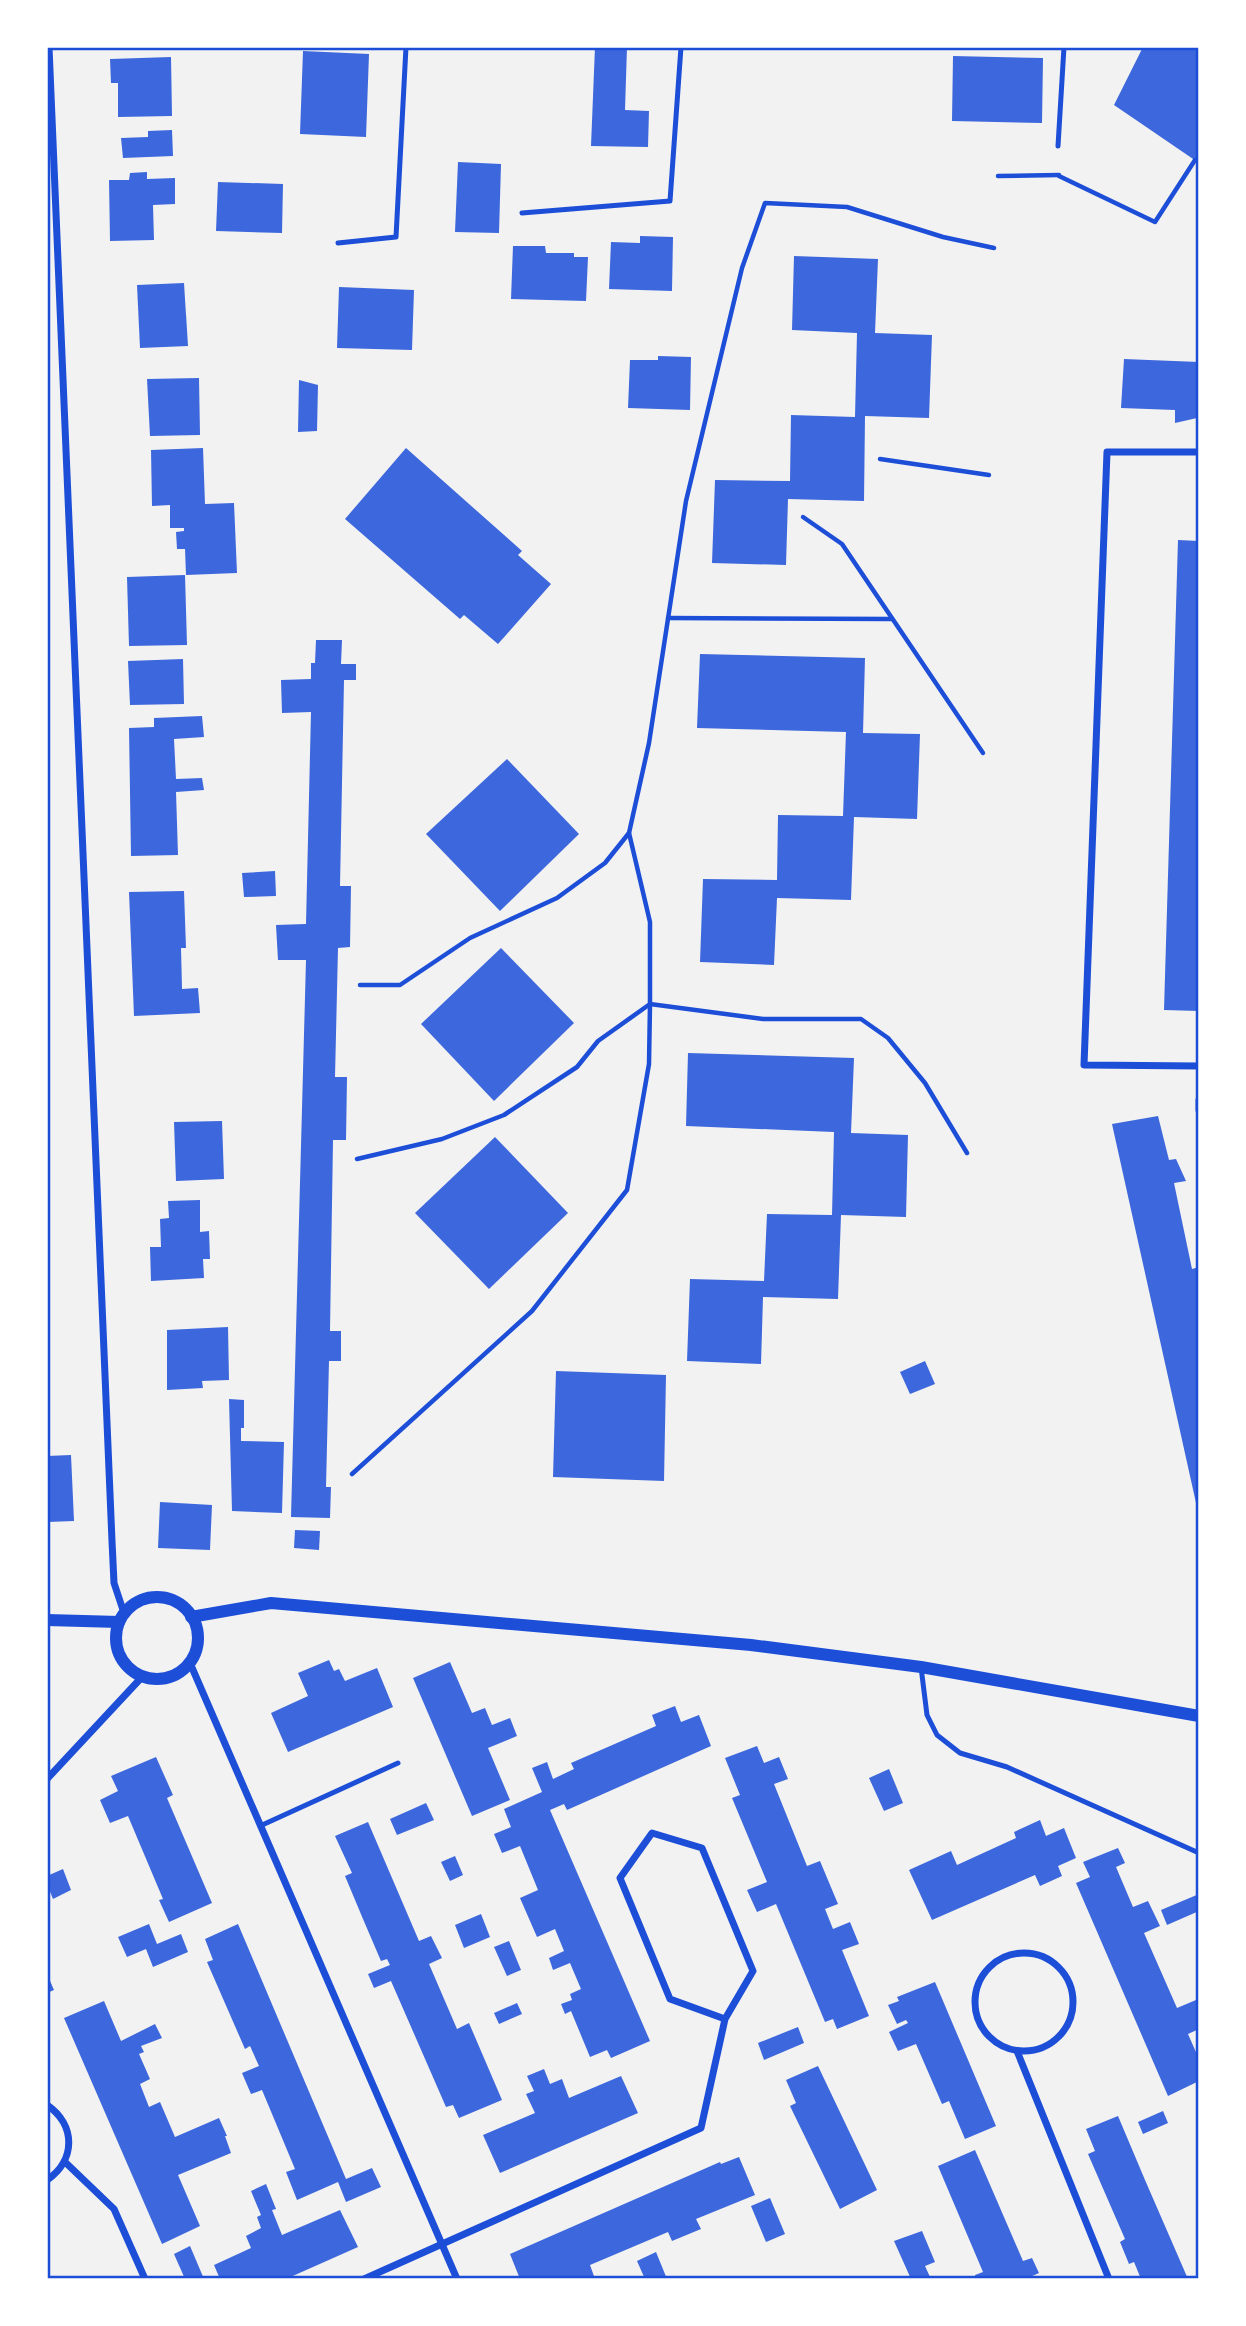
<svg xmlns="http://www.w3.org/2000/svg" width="1246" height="2326" viewBox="0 0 1246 2326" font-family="'PT Sans Narrow',sans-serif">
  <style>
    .building { fill: #3d67dc }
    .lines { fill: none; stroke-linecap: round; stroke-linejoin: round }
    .path { stroke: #1d4ed8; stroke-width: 4.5 }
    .service { stroke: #1d4ed8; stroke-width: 5 }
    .minor { stroke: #1d4ed8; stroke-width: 7 }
    .tertiary { stroke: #1d4ed8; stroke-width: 12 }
    .neatline { fill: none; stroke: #1d4ed8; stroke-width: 2.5 }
  </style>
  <rect width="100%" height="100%" fill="#f2f2f2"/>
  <g class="building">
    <polygon points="595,47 627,47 625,110 649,111 648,147 591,146"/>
    <polygon points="1143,47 1199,47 1199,163 1114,105"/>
    <polygon points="303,51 369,54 366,137 300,134"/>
    <polygon points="953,56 1043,58 1042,123 952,121"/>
    <polygon points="171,57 172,116 118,117 118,83 111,83 110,59"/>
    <polygon points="172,130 173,156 123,158 121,138 148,137 148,131"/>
    <polygon points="458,162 501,164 499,233 455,232"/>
    <polygon points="147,172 147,179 175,178 175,204 153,205 154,240 110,241 109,180 129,180 130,173"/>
    <polygon points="218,182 283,184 282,233 216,231"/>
    <polygon points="640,236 673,237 672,291 609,289 611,242 640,243"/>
    <polygon points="513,246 545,246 546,253 574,253 574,257 588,257 586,301 511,299"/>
    <polygon points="794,256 878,259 875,333 932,335 929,418 865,416 864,501 788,499 786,565 712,563 715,480 790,481 791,415 855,417 857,333 792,330"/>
    <polygon points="184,283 188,346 140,348 137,285"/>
    <polygon points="339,287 414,290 412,350 337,348"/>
    <polygon points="658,356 691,357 690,410 628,408 630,360 658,360"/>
    <polygon points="1124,359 1199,362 1197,418 1175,423 1175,410 1121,408"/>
    <polygon points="199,378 200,435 150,436 147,379"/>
    <polygon points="299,380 318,385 317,431 298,432"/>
    <polygon points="203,448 205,504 234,503 237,573 186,575 185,549 177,549 176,532 184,531 184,528 170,528 170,505 152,506 151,450"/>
    <polygon points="406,448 522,551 518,555 551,584 498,644 464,615 460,619 345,519"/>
    <polygon points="1178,540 1199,541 1199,1011 1164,1010"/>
    <polygon points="185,575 187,645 129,646 127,577"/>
    <polygon points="316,640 342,640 341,664 356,664 356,680 344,680 340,886 351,886 350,947 338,948 335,1077 347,1077 346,1140 333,1140 330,1331 341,1331 341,1361 329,1361 326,1487 331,1487 330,1518 291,1517 306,960 278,960 276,925 306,924 311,712 282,713 281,680 311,679 311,663 315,663"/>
    <polygon points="700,654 865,658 863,733 920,734 917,819 854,817 851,900 777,898 774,965 700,962 703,879 777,880 778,815 843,816 846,732 697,728"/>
    <polygon points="183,659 184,704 130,705 128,661"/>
    <polygon points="202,716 204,737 174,739 176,779 202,778 204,790 176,792 178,855 131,856 129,728 154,727 154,718"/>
    <polygon points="507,759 579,834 500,911 426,834"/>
    <polygon points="275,871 276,896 244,897 242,873"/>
    <polygon points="184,891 186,948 181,948 182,989 198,988 200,1013 134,1016 129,892"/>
    <polygon points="501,948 574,1023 494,1101 421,1024"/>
    <polygon points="688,1053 854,1058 851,1133 908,1135 906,1217 841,1215 838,1299 763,1297 761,1364 687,1361 690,1279 764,1281 767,1214 832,1215 834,1132 686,1126"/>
    <polygon points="1158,1116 1169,1160 1176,1159 1186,1181 1174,1183 1192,1269 1199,1267 1198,1512 1112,1124"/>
    <polygon points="222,1121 224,1179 176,1181 174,1122"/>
    <polygon points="495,1137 568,1213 489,1289 415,1213"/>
    <polygon points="200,1200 200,1232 209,1231 210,1259 203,1259 204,1278 151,1281 150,1247 161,1247 160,1219 169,1218 168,1201"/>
    <polygon points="228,1327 229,1380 202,1381 203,1388 167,1390 167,1330"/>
    <polygon points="925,1361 935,1384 910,1394 900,1372"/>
    <polygon points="556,1371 666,1375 664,1481 553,1477"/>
    <polygon points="229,1399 244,1400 244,1428 241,1428 241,1441 284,1442 282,1513 232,1511"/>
    <polygon points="71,1455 74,1521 48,1522 47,1456"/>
    <polygon points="160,1502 212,1505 210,1550 158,1548"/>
    <polygon points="295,1530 320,1531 319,1550 294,1548"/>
    <polygon points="329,1660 334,1671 339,1669 345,1681 377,1668 393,1707 288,1752 271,1713 308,1696 298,1673"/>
    <polygon points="450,1662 472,1713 485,1708 492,1725 510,1718 517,1736 488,1748 510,1800 472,1816 413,1678"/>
    <polygon points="675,1706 681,1722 699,1715 711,1746 567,1810 564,1804 550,1810 650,2041 611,2058 607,2050 590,2057 571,2011 565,2014 561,2004 572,2000 570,1994 581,1989 570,1963 553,1970 549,1958 564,1951 555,1929 537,1937 520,1898 538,1890 520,1846 502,1853 494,1834 511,1827 504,1809 542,1792 532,1768 547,1762 553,1779 574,1769 571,1763 656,1726 652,1715"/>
    <polygon points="757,1746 764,1763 779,1757 788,1779 774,1784 807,1866 820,1861 838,1904 825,1909 833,1929 850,1922 859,1944 842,1950 869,2016 837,2029 833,2019 825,2022 776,1904 757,1912 747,1890 767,1882 732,1798 740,1795 725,1758"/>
    <polygon points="156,1757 173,1795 167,1798 212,1903 169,1922 159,1900 163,1899 128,1816 110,1823 100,1800 118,1791 111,1776"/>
    <polygon points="889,1769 903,1803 884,1811 869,1778"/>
    <polygon points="426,1803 434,1820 397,1835 390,1819"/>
    <polygon points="1040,1820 1046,1836 1064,1828 1076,1858 1058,1866 1062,1876 1040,1886 1035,1875 932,1920 909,1870 951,1851 957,1865 1016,1838 1014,1832"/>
    <polygon points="368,1822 419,1941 431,1936 442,1958 429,1964 457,2029 469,2023 502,2100 459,2118 453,2105 446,2107 391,1981 374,1988 368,1974 390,1965 387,1959 381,1961 363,1919 345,1876 352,1873 335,1836"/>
    <polygon points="1118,1848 1125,1863 1116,1867 1133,1907 1148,1901 1160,1926 1144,1933 1177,2008 1196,2000 1199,2006 1199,2017 1196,2018 1199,2029 1188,2034 1199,2059 1199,2081 1168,2096 1076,1883 1090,1877 1083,1862"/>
    <polygon points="455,1856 463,1875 450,1881 441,1862"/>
    <polygon points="63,1869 71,1890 53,1899 47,1884 47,1876"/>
    <polygon points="1199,1894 1199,1911 1167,1925 1161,1910"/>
    <polygon points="481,1914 490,1937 464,1948 455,1925"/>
    <polygon points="149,1924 157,1944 181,1934 188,1952 153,1967 146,1949 127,1957 118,1937"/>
    <polygon points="238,1924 346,2179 372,2168 381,2187 346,2202 338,2182 297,2200 286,2172 295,2169 262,2090 251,2094 242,2073 259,2066 250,2046 245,2049 207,1962 213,1960 205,1939"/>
    <polygon points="509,1941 521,1970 507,1976 494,1947"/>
    <polygon points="47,1974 54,1990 47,1993"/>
    <polygon points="935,1982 996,2126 965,2139 949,2101 942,2104 916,2044 898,2051 889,2032 908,2023 906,2020 897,2024 888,2005 899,2001 897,1997"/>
    <polygon points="104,2001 121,2041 155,2024 162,2038 141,2046 144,2052 139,2054 150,2079 140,2084 149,2107 160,2102 175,2137 219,2118 227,2136 225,2136 231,2153 178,2175 200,2226 162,2244 64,2018"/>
    <polygon points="517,2003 522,2014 499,2024 494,2013"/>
    <polygon points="798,2027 804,2043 764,2060 758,2043"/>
    <polygon points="818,2066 877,2190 840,2209 790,2106 796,2103 786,2080"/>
    <polygon points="544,2069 550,2084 562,2079 569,2098 621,2076 638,2113 500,2173 483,2135 535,2113 526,2094 534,2091 527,2076"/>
    <polygon points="1163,2111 1168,2123 1143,2134 1138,2122"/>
    <polygon points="1118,2116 1145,2180 1188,2279 1141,2279 1134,2262 1129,2264 1120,2242 1125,2239 1088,2154 1095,2151 1086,2129"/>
    <polygon points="975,2150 1023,2261 1032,2258 1039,2273 1030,2277 1030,2279 976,2279 975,2275 983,2272 938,2166"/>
    <polygon points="739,2157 755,2195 696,2219 701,2229 672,2241 668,2232 590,2265 595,2279 565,2279 564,2276 557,2279 520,2279 510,2254 720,2162 721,2164"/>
    <polygon points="266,2184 276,2209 272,2210 282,2235 340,2210 358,2247 286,2279 220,2279 214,2265 251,2248 246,2236 261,2228 257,2217 261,2215 251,2191"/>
    <polygon points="770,2198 785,2234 766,2242 751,2206"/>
    <polygon points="922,2231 935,2262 925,2266 930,2277 911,2279 894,2241"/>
    <polygon points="190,2246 204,2279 185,2279 174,2254"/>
    <polygon points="656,2252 667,2279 645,2279 637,2261"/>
  </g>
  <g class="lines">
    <g class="path">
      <polyline points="998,176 1059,175"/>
      <polyline points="1059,176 1155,222 1195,160"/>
      <polyline points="880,459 989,475"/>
      <polyline points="803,517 842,544 983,753"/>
      <polyline points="668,618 892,619"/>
      <polyline points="360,985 400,985 470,938 557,898 605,863 629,833 649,743 686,501 742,268 765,203 847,207 943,237 994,248"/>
      <polyline points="357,1159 442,1139 504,1115 577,1067 598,1041 650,1004 763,1019 861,1019 888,1038 925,1083 967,1153"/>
      <polyline points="352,1474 532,1311 627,1190 649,1064 650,1004 650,922 629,833"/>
    </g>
    <g class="service">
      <polyline points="1058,146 1064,47"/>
      <polyline points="522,213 670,201 681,47"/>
      <polyline points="338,243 396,237 406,47"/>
      <polyline points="921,1667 927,1715 937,1735 960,1753 1007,1767 1199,1853"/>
      <polyline points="260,1826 398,1763"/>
    </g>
    <g class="minor">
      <polyline points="49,47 112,1541 114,1583 124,1613"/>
      <polyline points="1199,452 1107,452 1084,1065 1199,1066"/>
      <polyline points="1199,1100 1199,1110"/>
      <polyline points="190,1663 457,2279"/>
      <polyline points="47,1779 142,1677"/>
      <circle cx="1024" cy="2002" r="49"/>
      <polyline points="1017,2051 1109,2279"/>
      <path d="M47,2105c29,20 29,55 0,75"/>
      <polyline points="65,2162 114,2209 145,2279"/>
      <polyline points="364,2279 701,2128 725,2019 753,1971 702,1848 652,1833 620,1878 670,1999 725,2019"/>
    </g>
    <g class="tertiary">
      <circle cx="157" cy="1638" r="41"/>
      <polyline points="191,1617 271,1603 751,1645 921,1667 1199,1716"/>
      <polyline points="47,1620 119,1622"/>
    </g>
  </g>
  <rect width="1246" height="2326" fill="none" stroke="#ffffff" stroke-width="98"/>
  <rect x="49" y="49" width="1148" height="2228" class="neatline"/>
</svg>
